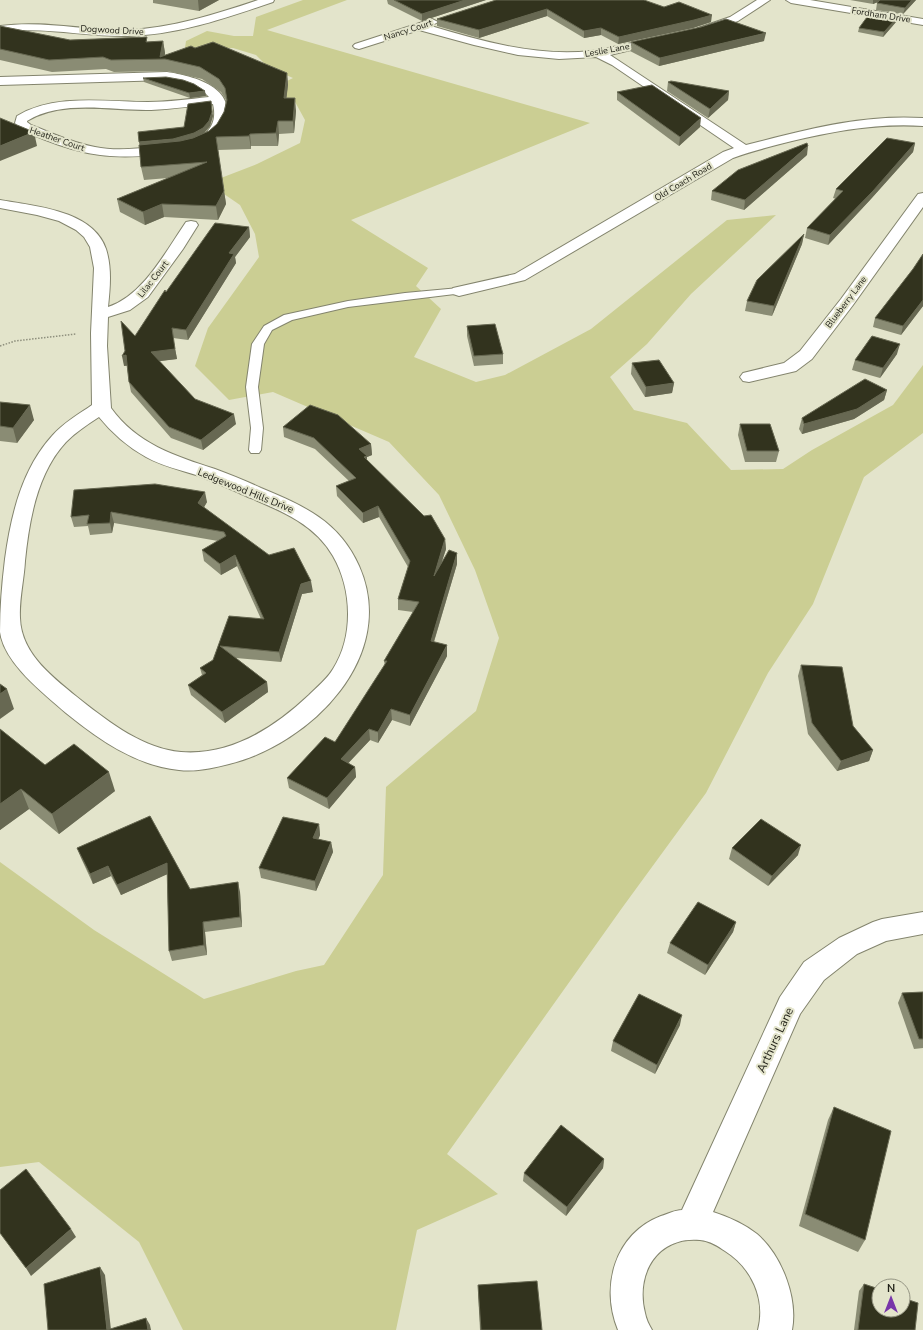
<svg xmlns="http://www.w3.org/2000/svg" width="923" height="1330" viewBox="0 0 923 1330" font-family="'Nunito Sans',sans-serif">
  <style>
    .green { fill: #cbce93 }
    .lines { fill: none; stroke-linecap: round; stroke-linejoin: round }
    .service-casing { stroke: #83846d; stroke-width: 2 }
    .minor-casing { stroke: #83846d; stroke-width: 2 }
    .path { stroke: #8e8f7d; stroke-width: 1.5; stroke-dasharray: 1.5 1.5; stroke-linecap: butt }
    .service { fill: #fff; fill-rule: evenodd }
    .minor { fill: #fff; fill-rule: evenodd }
    .wall { fill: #8a8c74 }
    .shaded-wall { fill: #676852 }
    .building { fill: #32331e; stroke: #676852 }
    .labels { text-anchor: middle; stroke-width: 4; stroke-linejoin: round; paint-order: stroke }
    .far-street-label { font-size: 9px; fill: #1f1f16; stroke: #e3e4cb }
    .street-label { font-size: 10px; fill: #1f1f16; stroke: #e3e4cb }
    .near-street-label { font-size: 12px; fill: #1f1f16; stroke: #e3e4cb }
  </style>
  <rect width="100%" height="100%" fill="#e3e4cb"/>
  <polygon class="green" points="303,0 347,0 267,30 590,123 351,220 428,268 416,286 441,309 414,357 476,382 505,375 591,329 727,220 776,215 691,294 647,344 610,377 634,410 687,423 731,470 783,469 812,450 893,405 923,365 923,433 864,477 813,604 768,673 706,793 622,908 447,1154 498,1194 417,1230 396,1330 183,1330 139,1242 39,1162 0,1167 0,862 94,930 204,999 296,971 324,965 383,875 386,787 476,711 499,638 475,570 439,495 389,442 273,392 229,400 195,366 208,328 259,257 255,234 240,205 208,183 257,164 300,143 305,120 294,100 265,92 293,78 268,67 256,55 233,48 185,48 186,41 207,31 234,36 253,36 256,17"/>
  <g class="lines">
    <g class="service-casing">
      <polygon id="service" points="459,288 464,291 463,293 348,307 292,320 272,330 264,344 258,387 263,428 261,450 259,453 251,453 249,450 251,428 246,387 252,344 264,326 284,315 348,301 405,293"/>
    </g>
    <g class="minor-casing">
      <g id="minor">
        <path d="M258,0h16l-1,2c-47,16 -95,33 -145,34 -44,1 -83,-10 -128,-4v-6c45,-6 84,5 128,4 45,-2 88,-16 130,-30z"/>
        <polygon points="757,0 770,0 738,21 702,33 696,30 698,28 730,17"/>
        <polygon points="786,0 810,0 923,19 923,25 791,3"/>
        <path d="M432,19l6,3 -7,4c51,15 105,31 160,25 23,-3 46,-10 69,-14l4,1 2,2 -2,2 -54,13 136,90c59,-15 116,-31 177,-27v8c-45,-3 -87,5 -131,15 -20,5 -40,10 -59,17l-208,122 -66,16 -6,-2 -2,-3 2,-3 62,-14 208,-122 11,-4 -122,-83 -16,-8 -37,2 -41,-4 -44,-10 -55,-15 -60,19 -4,-1 -2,-2 2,-2z"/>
        <path d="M167,72c27,4 72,16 57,52 -3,8 -9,16 -17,20 -16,8 -34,10 -51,11 -45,4 -70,1 -113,-16 -10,-4 -22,-6 -28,-16l2,-7c38,-23 88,-14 131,-14 21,0 41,-3 61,-5 -10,-12 -27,-16 -42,-17l-167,5v-8zM213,104c9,38 -35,41 -60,43 -19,2 -39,4 -58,0 -23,-4 -43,-14 -64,-22l-4,-3v-1c35,-22 86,-10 124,-11 21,-1 41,-4 62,-6z"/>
        <polygon points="923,193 923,207 853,305 812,359 796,371 749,382 743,381 740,377 743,373 784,363 800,351 841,299 918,194"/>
        <path d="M0,200c34,6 93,10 106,49 6,19 4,39 2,58 35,-11 58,-56 78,-85l5,-1 5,1 2,3 -15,24 -35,48 -18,13 -22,7 -1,29 4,62c26,36 64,48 104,61 16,6 31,12 46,19 43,18 78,33 98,78 40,90 -48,178 -130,198 -16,4 -33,8 -50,6 -43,-4 -81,-31 -113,-57 -23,-20 -62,-50 -66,-81 0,-24 2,-49 5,-73 6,-44 17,-90 47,-123 11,-13 27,-22 40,-31l-1,-72 3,-65 -4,-21 -6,-10 -8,-7 -17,-9 -22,-6 -37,-7zM99,417c12,15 29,30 47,40 16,9 35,13 53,19 16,6 31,13 47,20 33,14 68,27 87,60 19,33 21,80 0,113 -6,10 -16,18 -24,26 -35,33 -78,61 -128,57 -37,-3 -71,-29 -99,-51 -27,-22 -61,-46 -62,-83 -1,-19 4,-38 5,-57 4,-40 12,-88 41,-119 10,-10 22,-18 33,-25z"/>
        <path d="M923,912v22l-37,7 -29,13 -33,26 -24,34 -87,198c16,5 31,12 44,22 25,22 41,64 35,96h-34c8,-31 -6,-62 -33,-79 -7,-5 -15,-10 -25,-11 -43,-4 -65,34 -55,73 1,6 4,12 7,17h-34c-18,-44 -3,-96 43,-114 7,-2 14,-6 21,-6l98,-213 24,-35 35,-24 34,-16 9,-3z"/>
      </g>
    </g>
    <polyline class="path" points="0,346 15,341 76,334"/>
    <use href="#service" class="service"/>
    <use href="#minor" class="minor"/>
  </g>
  <g class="wall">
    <polygon points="153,0 219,0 199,11 153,3"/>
    <polygon points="387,0 486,0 422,21 388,4"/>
    <polygon points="496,0 664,7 711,22 693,28 618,44 601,35 584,38 547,16 479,38 437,26 437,19"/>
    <polygon points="850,0 916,0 903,14 876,10 877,3 878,2 873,4"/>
    <polygon points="897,18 896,22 883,37 858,32 859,28"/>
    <polygon points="0,26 70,40 147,37 147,42 163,41 165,53 165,55 195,48 287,73 288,85 286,98 296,111 294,133 279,134 278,146 251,146 251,149 218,150 226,204 218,220 164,217 145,225 120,212 117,199 168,178 144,180 141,167 184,127 213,116 210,126 204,133 200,135 209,131 217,124 224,112 226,100 221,92 202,79 167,71 114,72 106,69 52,72 0,60"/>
    <polygon points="764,41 659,66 630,51 631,42"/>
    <polygon points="143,78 206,96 190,98 144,82"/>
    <polygon points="668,82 729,91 728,100 708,118 667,91"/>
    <polygon points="617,92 700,127 679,146 617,100"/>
    <polygon points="915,143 913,152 870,200 828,245 805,238 807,228 836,199 833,198 836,189"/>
    <polygon points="807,155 744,210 711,200 712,191"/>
    <polygon points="249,227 250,237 235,257 236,263 188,340 173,338 177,359 159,361 195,399 236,424 203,450 171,438 131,392 129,382 127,366 124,366 135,336"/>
    <polygon points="804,234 802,244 772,316 745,311 747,301"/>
    <polygon points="923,254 923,306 901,335 873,327 875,318 913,269"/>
    <polygon points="467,326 503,354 503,364 474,366 467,336"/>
    <polygon points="897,354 880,378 852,370 855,360"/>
    <polygon points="632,363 674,383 672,393 645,397 631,374"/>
    <polygon points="887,390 884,400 854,419 802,434 799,429 802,418"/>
    <polygon points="0,402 34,420 17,443 0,441"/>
    <polygon points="740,424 779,451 776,462 745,462 738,435"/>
    <polygon points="283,427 371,444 372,455 367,457 367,460 445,539 446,549 441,564 457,553 457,564 434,642 447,656 410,726 392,720 378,743 370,740 348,763 355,767 356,777 329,809 289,788 287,778 335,742 385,666 384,661 413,612 398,610 398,599 408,567 379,517 363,523 337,496 336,486 349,481 315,449 284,437"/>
    <polygon points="207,502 204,507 313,592 302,594 281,662 236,658 267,682 268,692 225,723 191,695 188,685 202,675 200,668 213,660 229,616 261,619 237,566 221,575 204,561 202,550 218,541 114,523 112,533 90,535 88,526 74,527 71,517"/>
    <polygon points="801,665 853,726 873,750 869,761 837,771 808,734 798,676"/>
    <polygon points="0,729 45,765 115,791 59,834 29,809 0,830"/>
    <polygon points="150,816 190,889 240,892 242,927 205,932 207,955 172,961 169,951 167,874 121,895 111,876 93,884 81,858 77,848"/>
    <polygon points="319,824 320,835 318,839 331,842 333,852 316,891 261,878 259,868"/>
    <polygon points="732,848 798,855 768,886 729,859"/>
    <polygon points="736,922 733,932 705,975 667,953 670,943"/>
    <polygon points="923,992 923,1048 914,1049 898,1003 902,993"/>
    <polygon points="680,1025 655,1074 611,1051 613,1041"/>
    <polygon points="834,1107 865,1240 858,1252 799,1226 828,1120"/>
    <polygon points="604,1159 603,1168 566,1216 523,1181 524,1173"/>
    <polygon points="864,1284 915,1330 854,1330 859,1291"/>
    <polygon points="478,1285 542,1330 480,1330 478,1293"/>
  </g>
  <g class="shaded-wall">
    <polygon points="198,0 219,0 199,11"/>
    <polygon points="465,0 486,0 422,21 422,14"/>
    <polygon points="873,0 883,0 873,4"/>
    <polygon points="912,0 916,0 903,14 905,8"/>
    <polygon points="547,9 547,16 479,38 479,30"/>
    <polygon points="712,15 711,22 693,28 618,44 619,37"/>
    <polygon points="897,18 896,22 883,37 884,32"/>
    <polygon points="601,28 601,35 584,38 584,31"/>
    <polygon points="766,33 764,41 659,66 660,58"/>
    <polygon points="163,41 165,53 164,59 160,57"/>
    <polygon points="287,73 288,85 285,111 284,98"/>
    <polygon points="205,91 206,96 190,98 189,93"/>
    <polygon points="729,91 728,100 708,118 710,109"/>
    <polygon points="295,98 296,111 294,133 293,121"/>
    <polygon points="211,101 213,116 210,126 204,133 195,138 174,143 140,147 139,142 173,139"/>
    <polygon points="701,118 700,127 679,146 680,137"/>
    <polygon points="278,121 279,134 278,146 276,133"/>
    <polygon points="34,132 37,146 0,161 0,146"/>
    <polygon points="250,134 251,146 251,149 249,136"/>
    <polygon points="915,143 913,152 870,200 828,245 830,235"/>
    <polygon points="808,146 807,155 744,210 745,200"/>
    <polygon points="224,191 226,204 218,220 216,206"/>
    <polygon points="162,204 164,217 145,225 143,212"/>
    <polygon points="249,227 250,237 235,257 236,263 188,340 186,330 229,253"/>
    <polygon points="804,234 802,244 772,316 774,306"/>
    <polygon points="923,300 923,306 901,335 903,326"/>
    <polygon points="173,338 177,359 153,362 151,352"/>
    <polygon points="900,344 897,354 880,378 883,368"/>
    <polygon points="126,355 128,365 124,366 122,356"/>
    <polygon points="674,383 672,393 645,397 646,387"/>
    <polygon points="887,390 884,400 854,419 802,434 804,424"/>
    <polygon points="30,405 34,420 17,443 13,428"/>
    <polygon points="234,414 236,424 203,450 201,440"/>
    <polygon points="371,444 372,455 367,457 367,466 359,449"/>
    <polygon points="205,492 207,502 200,514 198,503"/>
    <polygon points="378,506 379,517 363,523 363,513"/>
    <polygon points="111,512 114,523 112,533 110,523"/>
    <polygon points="445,539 446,549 434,586 434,576"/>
    <polygon points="457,553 457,564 431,651 431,641"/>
    <polygon points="235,555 237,566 221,575 220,564"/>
    <polygon points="311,581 313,592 302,594 281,662 279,652 301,584"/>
    <polygon points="447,645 447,656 410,726 410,715"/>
    <polygon points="267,682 268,692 225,723 222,712"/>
    <polygon points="7,689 14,709 0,719 0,694"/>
    <polygon points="391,709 392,720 378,743 378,732"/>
    <polygon points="369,729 370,740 342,770 341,759"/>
    <polygon points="873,750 869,761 837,771 841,761"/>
    <polygon points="355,767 356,777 329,809 327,798"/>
    <polygon points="109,772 115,791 59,834 52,814"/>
    <polygon points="21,789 29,809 0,830 0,804"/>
    <polygon points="319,824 320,835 315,848 313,838"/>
    <polygon points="331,842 333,852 316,891 315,881"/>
    <polygon points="801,845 798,855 768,886 772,876"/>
    <polygon points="167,863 170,873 121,895 117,885"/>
    <polygon points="108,866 111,876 93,884 90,874"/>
    <polygon points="238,882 240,892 242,927 240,917"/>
    <polygon points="203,922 205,932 207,955 204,945"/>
    <polygon points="736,922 733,932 705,975 708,965"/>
    <polygon points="682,1015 680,1025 655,1074 657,1065"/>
    <polygon points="604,1159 603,1168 566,1216 567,1207"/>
    <polygon points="71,1229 76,1237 31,1276 26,1268"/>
    <polygon points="100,1267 105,1275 111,1330 107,1330"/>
    <polygon points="146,1318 150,1325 151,1330 148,1330"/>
  </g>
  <g class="building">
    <polygon points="394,0 465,0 422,14"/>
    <polygon points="496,0 644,0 664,7 679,2 712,15 694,20 619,37 601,28 584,31 547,9 479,30 437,19"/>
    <polygon points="880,0 912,0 905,8 877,3"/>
    <polygon points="870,13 897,18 884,32 859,28"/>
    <polygon points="726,19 766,33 660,58 631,42 701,27"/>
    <polygon points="0,26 70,40 147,37 146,42 163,41 160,57 191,46 195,48 213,42 287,73 284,98 295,98 293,121 278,121 276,133 250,134 249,136 216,137 224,191 216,206 162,204 143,212 117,199 207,162 141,167 139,145 180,141 193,138 209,131 217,124 224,112 227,100 225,88 219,79 200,67 165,59 111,60 103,57 49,60 0,49"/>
    <polygon points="166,77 183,80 194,84 205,91 189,93 143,78"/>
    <polygon points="671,81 729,91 710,109 668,82"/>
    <polygon points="652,85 701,118 680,137 617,92"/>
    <polygon points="211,101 212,112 209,121 203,128 194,133 173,139 139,142 138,132 184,127 188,104"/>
    <polygon points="0,118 34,132 0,146"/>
    <polygon points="887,138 915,143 873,191 830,235 807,228 843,191 836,189"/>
    <polygon points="807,143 808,146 745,200 712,191 738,170"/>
    <polygon points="215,223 249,227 229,253 234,254 186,330 172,328 175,349 151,352 195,399 234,414 201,440 169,427 129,382 126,355 122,356 125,351 121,321 135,336 165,290 166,292"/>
    <polygon points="804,234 774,306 747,301 757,280"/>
    <polygon points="923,254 923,300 903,326 875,318 913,269"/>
    <polygon points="495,324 503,354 474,356 467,326"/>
    <polygon points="872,336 900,344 883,368 855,360"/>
    <polygon points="659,360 674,383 646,387 632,363"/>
    <polygon points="865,379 887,390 857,409 804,424 802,418"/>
    <polygon points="0,402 30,405 13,428 0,426"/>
    <polygon points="310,405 338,415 371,444 359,449 367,456 364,457 424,516 431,515 445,539 434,576 449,550 457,553 431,641 447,645 410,715 391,709 378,732 369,729 341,759 355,767 327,798 287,778 325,737 335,742 387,661 384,661 419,602 398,599 410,561 378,506 363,513 336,486 356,478 314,438 283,427"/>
    <polygon points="740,424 770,424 779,451 747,451"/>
    <polygon points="155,484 205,492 198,503 269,555 294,548 311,581 301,584 279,652 220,646 267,682 222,712 188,685 206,673 200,668 213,660 229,616 264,619 235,555 220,564 202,550 226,536 224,532 111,512 110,523 87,524 89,515 71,517 74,490"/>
    <polygon points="801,665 842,667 853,726 873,750 841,761 812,723"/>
    <polygon points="0,684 7,689 0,694"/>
    <polygon points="0,729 45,765 74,744 109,772 52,814 21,789 0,804"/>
    <polygon points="150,816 190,889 238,882 240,917 203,922 204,945 169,951 167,863 117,885 108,866 90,874 77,848"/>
    <polygon points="283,817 319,824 313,838 331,842 315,881 259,868"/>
    <polygon points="761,819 801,845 772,876 732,848"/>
    <polygon points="698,902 736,922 708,965 670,943"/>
    <polygon points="923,992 923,1039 919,1039 902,993"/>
    <polygon points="639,994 682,1015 657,1065 613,1041"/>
    <polygon points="834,1107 891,1131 865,1240 805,1214"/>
    <polygon points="561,1125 604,1159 567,1207 524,1173"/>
    <polygon points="26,1169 71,1229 26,1268 0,1233 0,1190"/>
    <polygon points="100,1267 107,1330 146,1318 148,1330 48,1330 44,1284"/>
    <polygon points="537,1281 542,1330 481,1330 478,1285"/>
    <polygon points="864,1284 879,1289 879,1310 903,1310 903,1298 918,1303 915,1330 858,1330"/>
  </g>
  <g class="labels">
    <g class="far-street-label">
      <text transform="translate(881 15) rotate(9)" y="3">Fordham Drive</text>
      <text transform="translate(112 30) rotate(3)" y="3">Dogwood Drive</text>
      <text transform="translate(408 30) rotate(-18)" y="3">Nancy Court</text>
      <text transform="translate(607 50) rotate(-10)" y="3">Leslie Lane</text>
      <text transform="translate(57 139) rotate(19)" y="3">Heather Court</text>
      <text transform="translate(683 182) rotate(-31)" y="3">Old Coach Road</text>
      <text transform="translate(153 279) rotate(-52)" y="3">Lilac Court</text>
      <text transform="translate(846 302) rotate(-53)" y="3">Blueberry Lane</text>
    </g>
    <g class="street-label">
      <text transform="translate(246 490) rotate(22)" y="4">Ledgewood Hills Drive</text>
    </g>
    <g class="near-street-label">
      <text transform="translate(775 1040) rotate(-65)" y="4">Arthurs Lane</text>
    </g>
  </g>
  <g transform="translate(891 1298)"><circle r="19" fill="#e3e4cb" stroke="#959583"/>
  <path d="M0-3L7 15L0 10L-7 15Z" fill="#7835a9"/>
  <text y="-6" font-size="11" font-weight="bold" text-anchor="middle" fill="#1f1f16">N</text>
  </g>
</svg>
